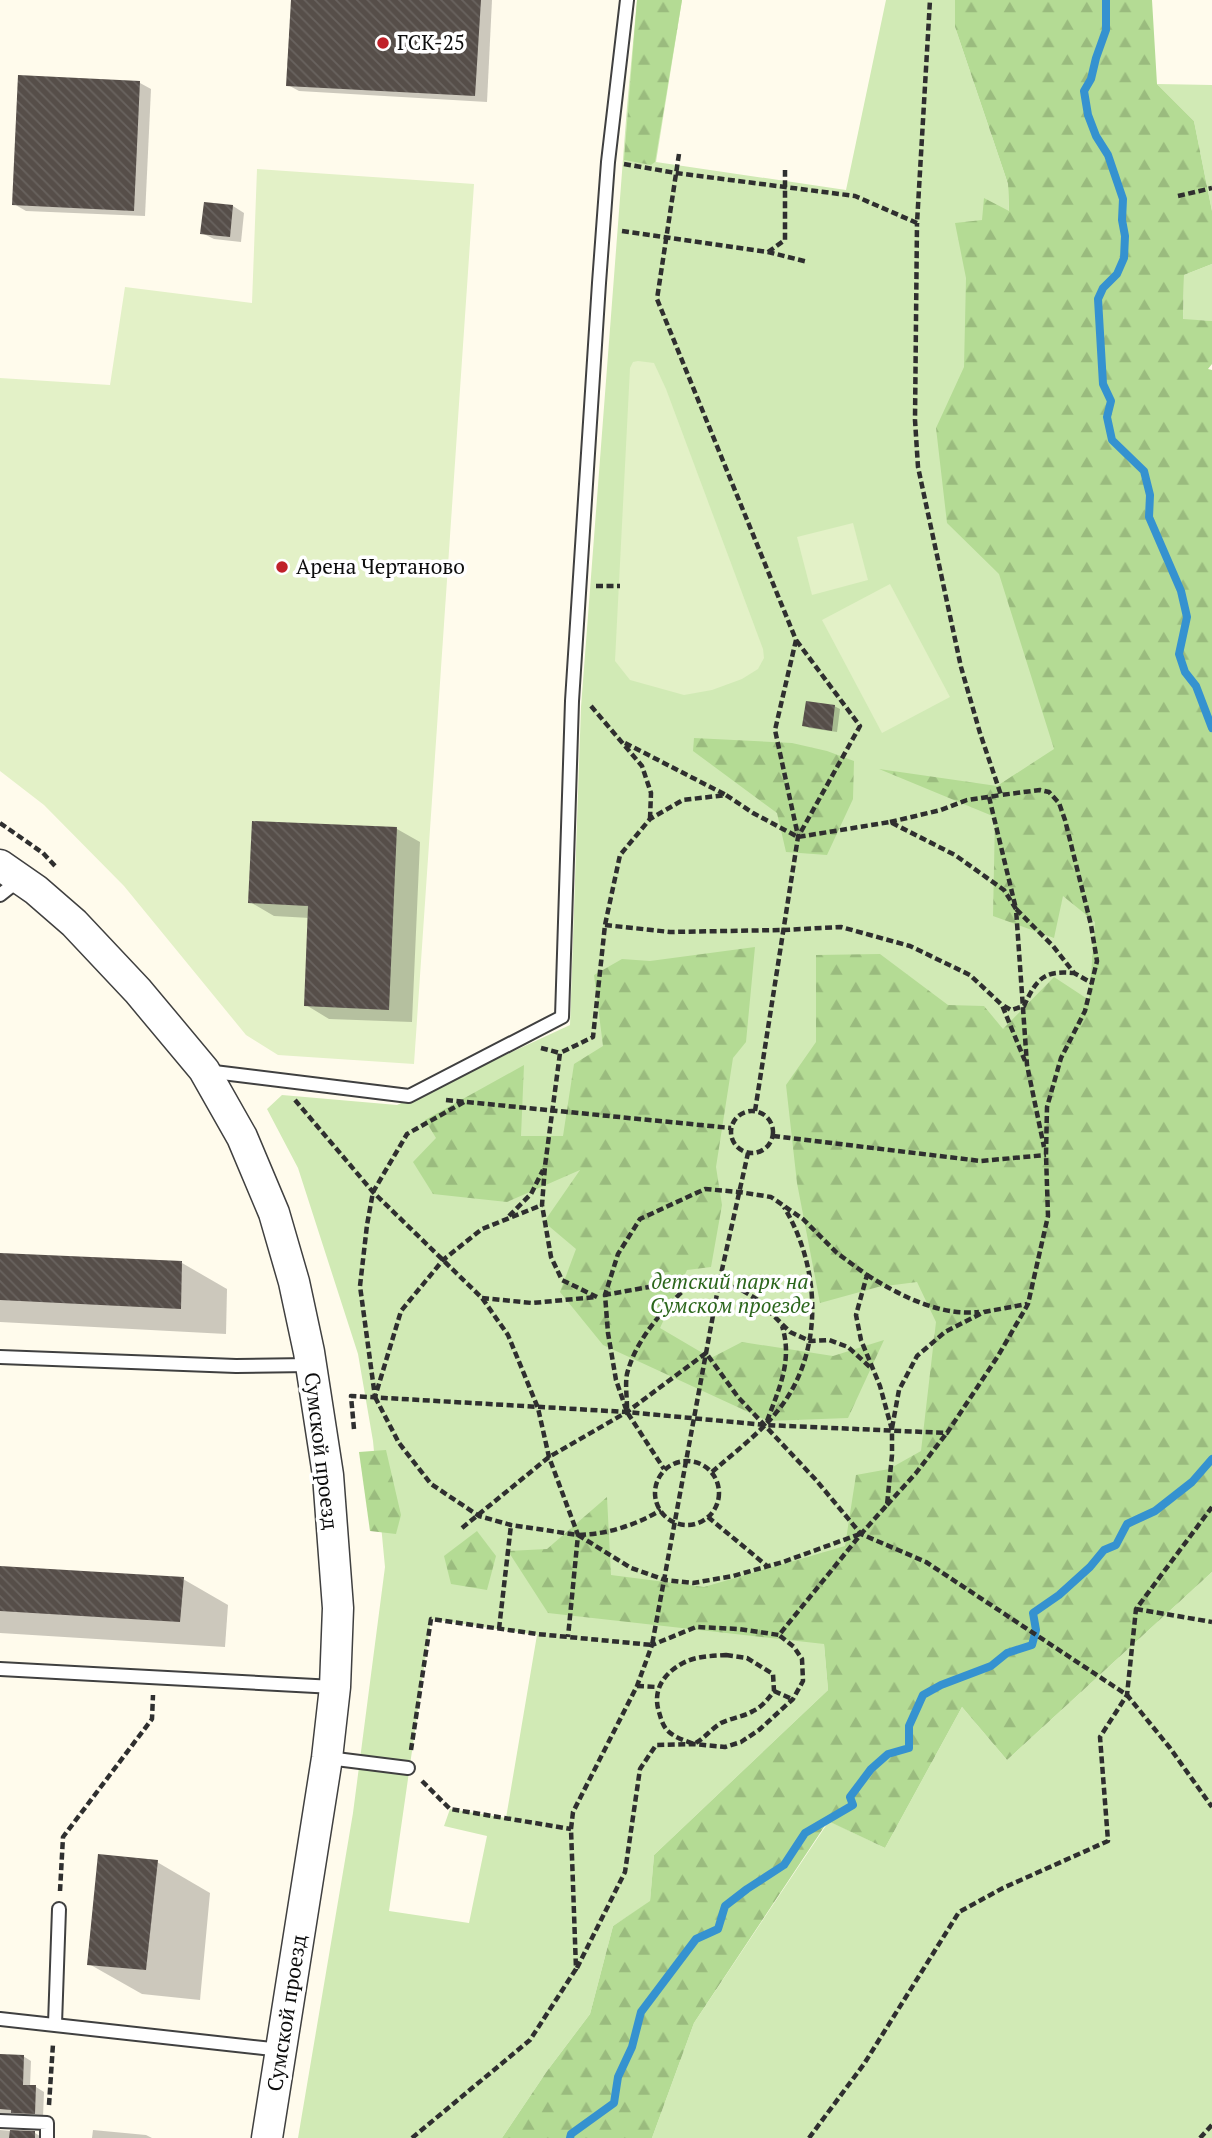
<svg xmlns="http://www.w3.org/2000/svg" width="1212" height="2138" viewBox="0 0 1212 2138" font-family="'PT Serif',serif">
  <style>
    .grass { fill: #d1eab5; fill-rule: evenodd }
    .forest { fill: url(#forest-firs) }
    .pitch { fill: #e3f1c7 }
    .shadow { fill: #0003 }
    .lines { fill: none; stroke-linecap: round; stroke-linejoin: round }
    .stream { stroke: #3592d0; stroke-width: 8 }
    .building { fill: url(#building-back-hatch) }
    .service-casing { stroke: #404040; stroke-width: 16 }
    .tertiary-casing { stroke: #404040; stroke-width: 33 }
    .path { stroke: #2f2f2f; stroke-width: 4.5; stroke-dasharray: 7 3.5; stroke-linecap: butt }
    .service { stroke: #fff; stroke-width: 12 }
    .tertiary { stroke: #fff; stroke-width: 30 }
    .poi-dot { fill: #c02129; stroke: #fff; stroke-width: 2.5 }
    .labels { text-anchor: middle; stroke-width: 7; stroke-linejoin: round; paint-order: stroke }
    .poi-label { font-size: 21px; fill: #0d0d0d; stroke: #fff; text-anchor: start }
    .park-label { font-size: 21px; font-style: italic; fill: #2b661c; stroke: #fff }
    .street-label { font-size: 21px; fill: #0d0d0d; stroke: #fff }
  </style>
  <defs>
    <pattern id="forest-firs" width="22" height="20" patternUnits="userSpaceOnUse" patternTransform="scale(1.75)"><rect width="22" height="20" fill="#b4db94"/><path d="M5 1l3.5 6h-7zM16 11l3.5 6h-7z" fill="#9abb7e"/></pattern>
    <pattern id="building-back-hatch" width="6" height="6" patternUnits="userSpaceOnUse" patternTransform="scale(1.75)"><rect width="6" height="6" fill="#564e49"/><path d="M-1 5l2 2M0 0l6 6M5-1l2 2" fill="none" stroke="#69635f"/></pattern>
  </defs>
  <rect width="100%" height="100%" fill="#fffbec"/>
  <g class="grass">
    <path d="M637,0h45l-26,162 190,28 40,-190h69v27l53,157 1,28 -25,-13 162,831 -322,614 4,46 -174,165 -4,47 -37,24 -23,88 -43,57 -45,67h-204l55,-325 32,-246 -12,-126 -15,-87 -60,-186 -31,-59 15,-14 115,10 173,-80 11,-318 46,-600zM431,1619l106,16 -31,183 -56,-9 -6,17 43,10 -18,87 -80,-12z"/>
    <polygon points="1157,84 1212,85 1212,211 1194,121"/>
    <polygon points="1212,264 1212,321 1183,320 1184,275"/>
    <polygon points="1212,1572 1212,2138 652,2138 694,2023 829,1821 885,1848 962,1707 1007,1760"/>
  </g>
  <g class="forest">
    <polygon points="637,0 682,0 655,162 651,165 624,160"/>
    <polygon points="955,0 1152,0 1157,84 1194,121 1212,211 1212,264 1184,275 1183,319 1212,321 1212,364 1208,369 1212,370 1212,1572 1007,1760 962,1707 885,1848 828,1821 694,2023 652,2138 502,2138 547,2071 590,2014 613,1926 650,1901 654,1855 828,1690 824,1644 548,1613 508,1551 547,1549 607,1497 611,1575 704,1587 845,1546 856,1475 889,1469 921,1451 936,1322 917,1282 878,1287 820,1303 797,1183 786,1085 816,1042 816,955 880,954 948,1005 984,1006 1003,1029 1054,977 1089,1000 1095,922 1063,896 1054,938 993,916 995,817 879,769 997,786 1054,749 999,574 947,523 936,428 964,367 966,278 955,223 982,220 984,198 1009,211 1008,184 955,27"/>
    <polygon points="694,738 792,743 827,751 854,761 853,799 827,855 786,852 777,813 693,751"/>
    <polygon points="755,947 746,1042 733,1058 716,1167 722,1205 711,1267 687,1270 660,1328 711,1358 742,1342 833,1356 884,1340 848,1418 768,1421 603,1345 560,1292 576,1249 544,1222 580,1170 507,1202 433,1194 413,1162 436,1138 425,1120 524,1065 521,1136 563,1136 574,1064 603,1046 594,975 622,959 650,961"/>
    <polygon points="386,1450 401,1515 396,1534 370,1531 359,1452"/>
    <polygon points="477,1531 496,1556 487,1590 451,1584 444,1556"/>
  </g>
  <g class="pitch">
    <polygon points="257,169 474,184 414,1064 278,1055 246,1035 124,886 44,805 0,771 0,378 110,385 125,287 252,303"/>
    <polygon points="638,361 654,363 666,389 763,649 764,658 758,669 742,679 712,690 684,695 630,680 615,661 630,368 633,362"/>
    <polygon points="853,523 868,580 812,595 797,537"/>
    <polygon points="890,584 950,697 882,733 822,620"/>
  </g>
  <g class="shadow">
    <polygon points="292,0 492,0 487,102 299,91 288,85"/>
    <polygon points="140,83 151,89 145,216 26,211 14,204"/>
    <polygon points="233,206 244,213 241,242 214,239 202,233"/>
    <polygon points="834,706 840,709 837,732 809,728 804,725"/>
    <polygon points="397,829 420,842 412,1022 329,1019 306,1005 310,918 274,916 250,902"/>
    <polygon points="0,1255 182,1263 227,1289 226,1334 0,1322"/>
    <polygon points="0,1568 183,1579 228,1605 225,1647 0,1633"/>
    <polygon points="157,1862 210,1893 200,2000 142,1994 89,1964"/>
    <polygon points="0,2056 23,2056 31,2061 30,2087 36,2087 44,2092 43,2117 0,2123"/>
    <polygon points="0,2130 35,2133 43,2138 0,2138"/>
    <polygon points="93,2130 146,2135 152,2138 92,2138"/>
  </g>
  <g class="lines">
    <g class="stream">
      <polyline points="1106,0 1106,30 1096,58 1091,79 1084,91 1088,115 1096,136 1108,155 1123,199 1122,220 1125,236 1124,258 1117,274 1103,288 1098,299 1103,384 1111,401 1107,417 1112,440 1144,471 1150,495 1149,517 1181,591 1187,617 1179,654 1185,672 1196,686 1212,728"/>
      <polyline points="570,2138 571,2134 614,2103 618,2077 632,2047 641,2012 696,1939 718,1929 725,1906 747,1889 784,1865 805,1833 853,1805 850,1797 871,1769 888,1754 909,1748 909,1726 923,1695 941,1685 991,1666 1007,1653 1032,1645 1036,1630 1033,1613 1059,1595 1090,1567 1104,1550 1116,1545 1127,1524 1155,1511 1192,1482 1212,1459"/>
    </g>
  </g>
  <g class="building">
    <polygon points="291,0 481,0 475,96 286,86"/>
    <polygon points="18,75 140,81 134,211 12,205"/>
    <polygon points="204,202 233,205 230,237 200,234"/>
    <polygon points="806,701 835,705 832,731 802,726"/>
    <polygon points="252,821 397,827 389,1010 304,1006 308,906 248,903"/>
    <polygon points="0,1253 182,1261 181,1309 0,1300"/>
    <polygon points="0,1566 184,1577 180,1622 0,1611"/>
    <polygon points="98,1854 158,1860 146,1970 87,1965"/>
    <polygon points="0,2054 24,2055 23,2085 36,2085 35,2114 11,2113 11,2110 0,2109"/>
    <polygon points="10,2130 35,2131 35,2138 9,2138"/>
  </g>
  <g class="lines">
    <g class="service-casing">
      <g id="service">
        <polyline points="0,895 19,880"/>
        <polyline points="206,1071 409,1096 562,1017 572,701 599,283 608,162 627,0"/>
        <polyline points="0,1357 236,1366 310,1365"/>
        <polyline points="0,1669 334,1687"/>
        <polyline points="328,1758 408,1768"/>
        <polyline points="0,2019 281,2050"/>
        <polyline points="55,2024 59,1909"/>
        <polyline points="0,2121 47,2123 47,2138"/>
      </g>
    </g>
    <g class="tertiary-casing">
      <polyline id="tertiary" points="0,865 36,890 74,923 138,991 204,1070 242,1137 274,1213 294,1282 309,1352 328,1475 338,1608 335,1687 327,1758 267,2138"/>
    </g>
    <g class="path">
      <polyline points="679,154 657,299 796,640 775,730 798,836"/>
      <polyline points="624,164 676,173 855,196 917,223 930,0"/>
      <polyline points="1178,196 1212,188"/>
      <polyline points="622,231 768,252 808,262"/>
      <polyline points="768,252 785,240 785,170"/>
      <polyline points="596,586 620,586"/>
      <polyline points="591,706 642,766 651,793 650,819"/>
      <polyline points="625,743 726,795"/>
      <polyline points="989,797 1016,909 1053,946 1074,973 1092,983"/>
      <polyline points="890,822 941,810 967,800 1001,795"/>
      <polyline points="0,823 43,853 57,868"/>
      <polyline points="605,925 670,932 783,930 841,927 910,946 970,975 1002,1005 1025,1061"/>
      <path d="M1004,1006l7,4 13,-4c12,-26 19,-36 49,-33"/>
      <polyline points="541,1048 560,1053"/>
      <polyline points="295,1100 373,1192 482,1298 508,1335 538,1408 549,1457 578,1535 568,1637"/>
      <polyline points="446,1100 731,1128"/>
      <polyline points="464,1102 407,1134 373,1192 367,1225 360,1286 375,1397 401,1311 443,1260 482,1229 542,1205"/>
      <circle cx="752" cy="1132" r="21"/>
      <polyline points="755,1111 798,837 860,726 796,640"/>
      <polyline points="773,1136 981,1161 1046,1155"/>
      <polyline points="509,1216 531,1194 543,1170"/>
      <path d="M867,1275c34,21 72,41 112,37"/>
      <polyline points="604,1295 649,1287 689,1283"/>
      <polyline points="597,1297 562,1280 551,1257 542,1205 545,1166 560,1053 593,1037 605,925 620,855 650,819 683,800 726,795 753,813 798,837 890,822 955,855 1004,890 1016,909 1027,1065 1044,1147"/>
      <polyline points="482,1298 532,1303 596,1297"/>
      <polyline points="375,1397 399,1443 431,1484 479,1516 511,1525 578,1535 631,1568 665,1580 693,1583 733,1576 783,1562 860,1534"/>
      <path d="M627,1408c0,-11 -2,-24 0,-34 9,-36 38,-66 64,-91h28l21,6 18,11 32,32 20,9 19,-1 19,7 23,21"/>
      <path d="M767,1421c12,-32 26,-61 15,-95"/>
      <polyline points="892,1428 899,1390 917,1356 945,1332 984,1312 1027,1304"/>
      <polyline points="354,1429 351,1396 627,1412 765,1425 947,1433 998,1356 1028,1304 1048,1216 1046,1155 1047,1107 1061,1058 1085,1011 1097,961 1091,925 1065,820 1059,803 1049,792 1040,790 1001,795 980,733 961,667 918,467 915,420 917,223"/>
      <circle cx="687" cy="1493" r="32"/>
      <path d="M712,1472c25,-22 54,-43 73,-71 39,-57 34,-136 -1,-194"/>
      <polyline points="887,1505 916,1473 946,1434"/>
      <polyline points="708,1517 767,1566"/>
      <polyline points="462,1528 549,1457 627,1412 706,1353 738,1397 816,1480 861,1534 926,1562 1127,1695 1170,1748 1212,1807"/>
      <path d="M579,1535c29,-1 57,-10 82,-25"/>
      <polyline points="1136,1609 1212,1622"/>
      <polyline points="499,1629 511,1525"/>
      <path d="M726,1655l21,3 26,16 1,17c-6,8 -12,16 -21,20 -10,6 -22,7 -32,12 -10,6 -16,15 -27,21 -8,-3 -18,-6 -25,-12 -6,-5 -8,-13 -10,-20 -7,-22 5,-39 24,-49 13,-7 29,-7 43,-8z"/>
      <polyline points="637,1686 657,1687"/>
      <polyline points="774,1691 792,1699"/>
      <polyline points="411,1750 431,1619 537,1634 652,1645 719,1283 748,1153"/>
      <polyline points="422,1781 450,1809 571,1829"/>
      <polyline points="60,1891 63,1837 152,1719 153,1695"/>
      <polyline points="577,1968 625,1872 640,1769 656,1745 694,1744 725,1747 741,1742 759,1730 793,1699 803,1681 802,1659 794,1647 779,1635"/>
      <polyline points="49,2105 53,2044"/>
      <polyline points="412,2138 530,2040 576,1969 571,1829 573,1812 637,1686 652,1645 696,1627 739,1629 779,1635 861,1534 887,1505 892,1455 892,1430 880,1386 861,1340 856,1315 867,1275 837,1253 803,1219 771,1197 739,1192 705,1189 640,1219 618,1254 605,1295 608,1333 616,1380 627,1412 664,1469"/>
      <polyline points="809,2138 864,2064 959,1912 1003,1888 1108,1841 1100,1737 1127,1695 1136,1609 1212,1507"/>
      <polyline points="1200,2138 1212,2125"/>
    </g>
    <use href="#service" class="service"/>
    <use href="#tertiary" class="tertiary"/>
  </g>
  <g class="poi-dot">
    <circle cx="383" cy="43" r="7"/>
    <circle cx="282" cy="567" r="7"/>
  </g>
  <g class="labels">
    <g class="poi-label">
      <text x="397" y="50">ГСК-25</text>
      <text x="296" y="574">Арена Чертаново</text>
    </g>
    <g class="park-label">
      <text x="730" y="1289">детский парк на<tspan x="730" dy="24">Сумском проезде</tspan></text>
    </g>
    <g class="street-label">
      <text transform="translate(321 1451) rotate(83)" y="7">Сумской проезд</text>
      <text transform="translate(287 2013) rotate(-81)" y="7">Сумской проезд</text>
    </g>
  </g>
</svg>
